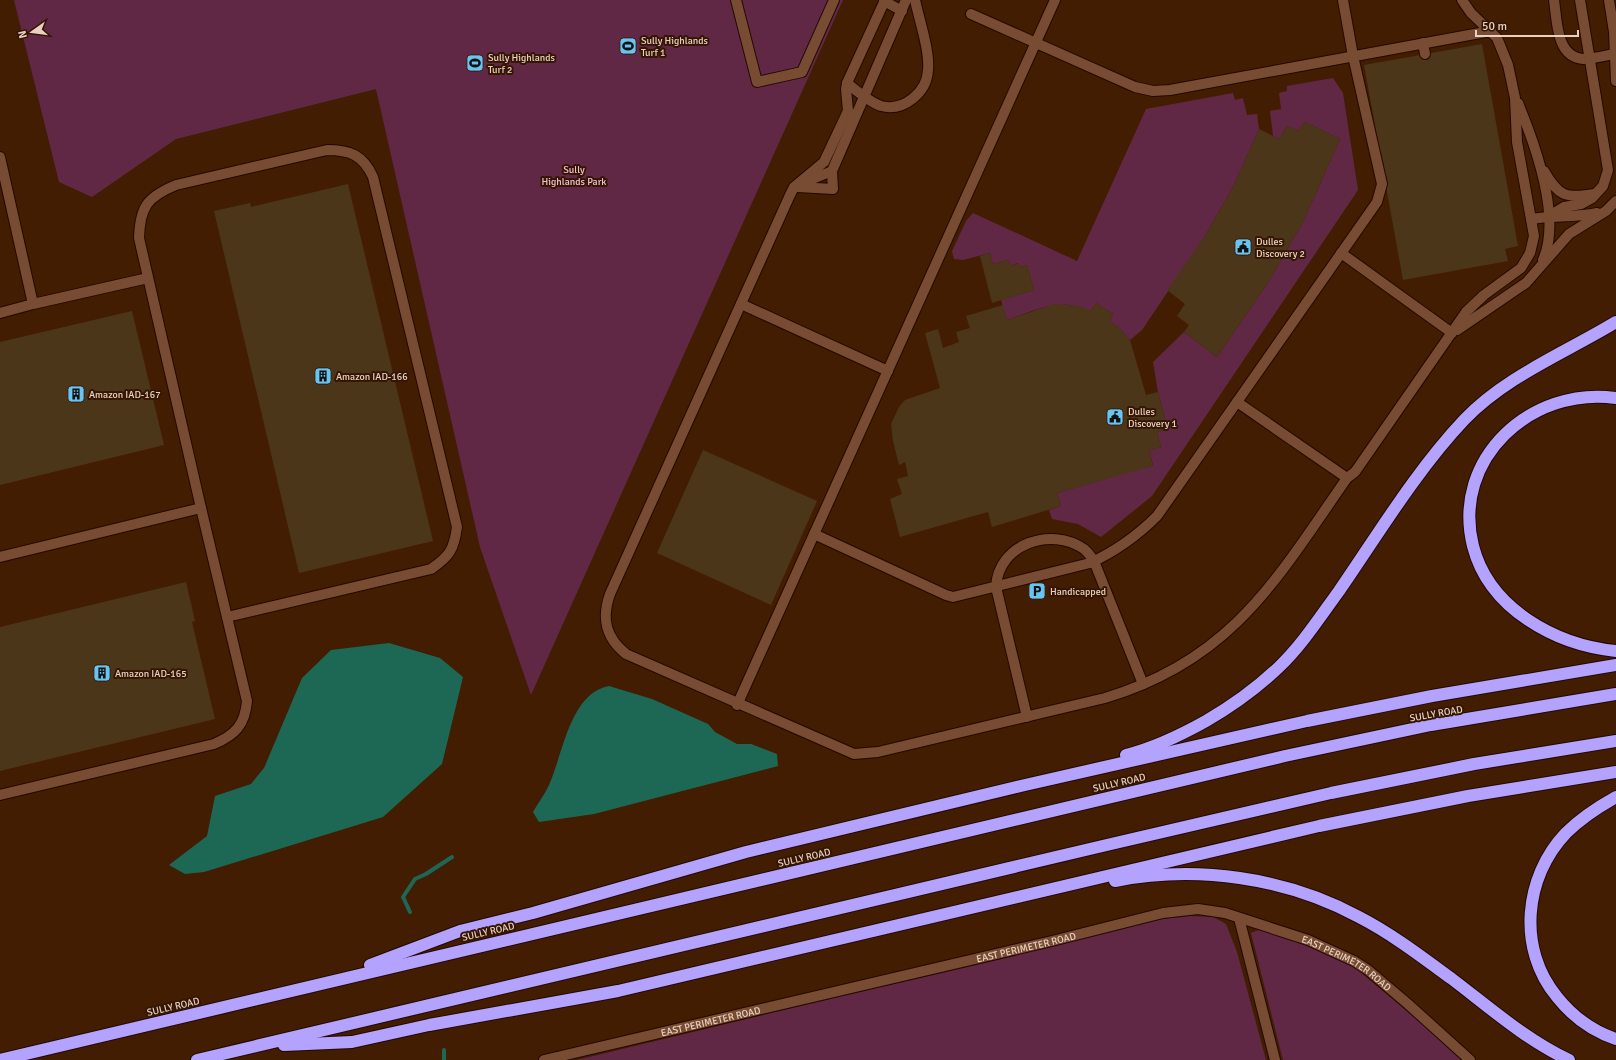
<svg xmlns="http://www.w3.org/2000/svg" width="1616" height="1060" viewBox="0 0 1616 1060" font-family="Signika,sans-serif">
  <style>
    .green { fill: #612845 }
    .water { fill: #1d6855 }
    .lines { fill: none; stroke-linecap: round; stroke-linejoin: round }
    .stream { stroke: #1d6855; stroke-width: 4 }
    .building { fill: #4c361a }
    .minor-casing { stroke: #240800; stroke-width: 12 }
    .highway-casing { stroke: #240800; stroke-width: 14 }
    .minor { stroke: #774c32; stroke-width: 10 }
    .highway { stroke: #b3a2fe; stroke-width: 12 }
    .labels { text-anchor: middle; stroke-width: 4; stroke-linejoin: round; paint-order: stroke }
    .poi-label { font-size: 10px; fill: #e9d0c1; stroke: #341603; text-anchor: start }
    .park-label { font-size: 10px; fill: #f5c1d7; stroke: #341603 }
    .street-label { font-size: 10px; fill: #e9d0c1; stroke: #341603 }
  </style>
  <rect width="100%" height="100%" fill="#431d02"/>
  <g class="green">
    <polygon points="14,0 843,0 531,695 480,547 376,89 176,139 92,197 59,182"/>
    <polygon points="1333,78 1343,93 1358,190 1152,496 1101,537 1078,524 1052,519 1049,510 1061,506 1057,493 1153,465 1149,451 1161,447 1157,432 1168,429 1158,392 1153,362 1184,332 1217,357 1269,281 1303,222 1340,139 1305,122 1298,131 1287,126 1279,139 1273,136 1270,111 1281,109 1279,93 1287,91 1287,86"/>
    <path d="M1233,93l2,7 8,-2 4,17 10,-1 2,15 -26,58 -28,49 -63,94 -12,10 -11,-12 -10,-7 4,-7 -17,-11 -5,8c-33,-14 -52,-2 -84,9l-6,-20 33,-10 -7,-25 -7,2 -2,-4 -7,3 -3,-6 -15,4 -3,-11 -27,7 -9,-1 -2,-8 14,-30 7,-8 104,48 69,-152z"/>
    <polygon points="1190,916 1213,917 1226,924 1237,952 1266,1060 577,1060 1161,919"/>
    <polygon points="1261,929 1306,944 1353,966 1428,1029 1461,1060 1283,1060 1251,933"/>
  </g>
  <g class="water">
    <polygon points="389,643 440,658 463,677 442,764 383,817 204,872 185,874 169,865 207,836 215,796 251,784 264,768 302,678 331,650"/>
    <path d="M609,686l43,13 56,25 7,8 22,12h14l26,10 1,12 -184,48 -55,8 -6,-10c5,-9 12,-18 16,-27 14,-31 21,-92 60,-99z"/>
  </g>
  <g class="lines">
    <g class="stream">
      <polyline points="410,912 403,897 415,879 426,874 452,857"/>
      <polyline points="444,1050 444,1060"/>
    </g>
  </g>
  <g class="building">
    <polygon points="1482,44 1518,246 1505,249 1508,261 1403,280 1364,65"/>
    <polygon points="1305,122 1340,139 1303,222 1269,281 1217,357 1184,332 1189,325 1177,316 1185,304 1167,290 1205,236 1233,187 1259,129 1279,139 1287,126 1298,131"/>
    <polygon points="348,184 433,541 299,573 214,211 250,203 251,207"/>
    <polygon points="990,253 993,264 1008,260 1011,266 1019,263 1020,267 1027,265 1034,290 992,303 980,256"/>
    <polygon points="1096,303 1113,314 1109,321 1119,328 1130,340 1146,395 1158,392 1168,429 1157,432 1161,447 1149,451 1153,466 1057,493 1061,506 992,527 988,512 900,537 890,499 902,494 897,479 908,476 905,462 899,465 893,441 891,424 899,407 905,400 940,388 925,333 938,329 943,348 959,342 956,332 970,328 966,316 1003,305 1007,320 1054,304 1080,306 1091,311"/>
    <polygon points="132,311 164,445 0,485 0,342"/>
    <polygon points="703,450 817,501 771,605 657,553"/>
    <polygon points="186,582 195,621 192,622 215,719 0,771 0,627"/>
  </g>
  <g class="lines">
    <g class="minor-casing">
      <g id="minor">
        <polyline points="736,0 757,82 802,72 834,0"/>
        <path d="M885,0l-38,83 -1,6 2,22 -24,51 -30,25 -4,8 -180,399c-9,25 -4,44 16,60l228,100 24,-2 227,-54c127,-38 171,-118 242,-220l8,-6 111,-160 18,-17 37,-27 9,-15 4,-17 -17,-94 -2,-44 -7,-33 -11,-27 -26,-25 -9,-13"/>
        <path d="M1554,0c3,20 2,57 29,59 10,0 21,-3 31,-5"/>
        <polyline points="1609,0 1614,32 1616,81"/>
        <polyline points="884,1 902,11"/>
        <polyline points="971,14 1135,87 1153,91 1170,90 1491,31"/>
        <polyline points="1423,43 1425,54"/>
        <path d="M847,83c10,8 22,19 34,23 23,6 46,-14 47,-36 2,-19 -9,-51 -13,-70"/>
        <path d="M1518,103c17,41 44,114 25,157"/>
        <polyline points="0,157 33,304 148,278"/>
        <path d="M1544,171c14,25 22,28 50,23"/>
        <polyline points="803,183 832,171 906,0"/>
        <polyline points="798,187 833,189 832,171"/>
        <polyline points="1549,216 1564,207 1581,204 1592,198 1603,186 1608,170 1580,0"/>
        <path d="M1531,219c22,-4 43,-1 66,-6"/>
        <polyline points="1341,253 1452,333"/>
        <polyline points="741,304 888,371"/>
        <polyline points="0,313 33,304"/>
        <polyline points="1457,330 1526,283 1569,234 1606,211 1616,201"/>
        <polyline points="1237,402 1347,478"/>
        <path d="M201,508l-62,-270c1,-31 8,-41 37,-53l151,-35c23,0 36,5 46,27l84,350c-3,22 -7,29 -26,42l-204,48"/>
        <path d="M814,534l132,61 7,2 137,-34c26,-12 47,-27 67,-47l220,-314 5,-18 -29,-128 -10,-56"/>
        <path d="M0,557l201,-49 46,193c-2,24 -12,34 -33,43l-214,51"/>
        <polyline points="737,705 1055,0"/>
        <path d="M1027,717l-31,-130c2,-43 55,-61 88,-38 4,3 7,8 10,12l49,123"/>
        <polyline points="1239,918 1275,1060"/>
        <path id="s1" d="M544,1060l508,-119 111,-28 35,-4 27,4 83,27 46,21 14,9 40,34 62,56"/>
      </g>
    </g>
    <g class="highway-casing">
      <g id="highway">
        <path d="M1616,398c-84,-12 -165,60 -143,148 16,63 83,99 143,105"/>
        <path d="M1126,755c28,-7 55,-20 80,-34 26,-15 51,-33 73,-54 23,-22 41,-50 60,-76 40,-58 77,-120 125,-171 42,-44 101,-67 152,-98"/>
        <path d="M1616,797c-18,10 -35,21 -50,36 -42,44 -49,116 -9,164 16,20 35,34 59,42"/>
        <path d="M1115,881c81,-16 170,-4 244,36 33,17 63,40 93,62 37,28 74,61 117,81"/>
        <polyline points="370,965 460,931 533,913 746,852 1025,785 1307,721 1432,696 1616,665"/>
        <polyline points="284,1045 352,1042 429,1025 618,991 1319,826 1468,796 1616,772"/>
        <polyline points="0,1060 1285,756 1431,725 1616,694"/>
        <polyline points="197,1060 1111,844 1331,793 1474,764 1616,741"/>
      </g>
    </g>
    <use href="#minor" class="minor"/>
    <use href="#highway" class="highway"/>
  </g>
  <defs>
    <g id="stadium-square" transform="scale(0.9)"><rect x="-9" y="-9" width="18" height="18" rx="4" fill="#68c4f0" stroke="#341603"/><path d="M0-5a6.5 5 0 1 0 0 10a6.5 5 0 1 0 0-10ZM-3.5-1.8h7v3.6h-7Z" fill="#111"/></g>
    <g id="civic-square" transform="scale(0.9)"><rect x="-9" y="-9" width="18" height="18" rx="4" fill="#68c4f0" stroke="#341603"/><path d="M-.6-6.5H3V-4.5H.6V-3L4-1V1h2V6H-6V1h2V-1L-.6-3ZM-1.2 2.5V6h2.4V2.5Z" fill="#111"/></g>
    <g id="building-square" transform="scale(0.9)"><rect x="-9" y="-9" width="18" height="18" rx="4" fill="#68c4f0" stroke="#341603"/><path d="M-4-6H4V6H1V3H-1V6H-4ZM-2.5-4.3h1.7v1.8h-1.7ZM.8-4.3h1.7v1.8H.8ZM-2.5-1h1.7V.8h-1.7ZM.8-1h1.7V.8H.8Z" fill="#111"/></g>
    <g id="parking-square" transform="scale(0.9)"><rect x="-9" y="-9" width="18" height="18" rx="4" fill="#68c4f0" stroke="#341603"/><path d="M-3.5-5.5H1a3.5 3.5 0 0 1 0 7H-1V5.5H-3.5ZM-1-3.4V-.6H.8a1.4 1.4 0 0 0 0-2.8Z" fill="#111"/></g>
  </defs>
  <g fill-rule="evenodd">
    <use href="#stadium-square" x="628" y="46"/>
    <use href="#stadium-square" x="475" y="63"/>
    <use href="#civic-square" x="1243" y="247"/>
    <use href="#building-square" x="323" y="376"/>
    <use href="#building-square" x="76" y="394"/>
    <use href="#civic-square" x="1115" y="417"/>
    <use href="#parking-square" x="1037" y="591"/>
    <use href="#building-square" x="102" y="673"/>
  </g>
  <g class="labels">
    <g class="poi-label">
      <text x="641" y="44">Sully Highlands<tspan x="641" dy="12">Turf 1</tspan></text>
      <text x="488" y="61">Sully Highlands<tspan x="488" dy="12">Turf 2</tspan></text>
      <text x="1256" y="245">Dulles<tspan x="1256" dy="12">Discovery 2</tspan></text>
      <text x="336" y="380">Amazon IAD-166</text>
      <text x="89" y="398">Amazon IAD-167</text>
      <text x="1128" y="415">Dulles<tspan x="1128" dy="12">Discovery 1</tspan></text>
      <text x="1050" y="595">Handicapped</text>
      <text x="115" y="677">Amazon IAD-165</text>
    </g>
    <g class="park-label">
      <text x="574" y="173">Sully<tspan x="574" dy="12">Highlands Park</tspan></text>
    </g>
    <g class="street-label">
      <text transform="translate(1436 713) rotate(-10)" y="4">SULLY ROAD</text>
      <text transform="translate(1119 782) rotate(-13)" y="4">SULLY ROAD</text>
      <text transform="translate(804 857) rotate(-13)" y="4">SULLY ROAD</text>
      <text transform="translate(488 931) rotate(-13)" y="4">SULLY ROAD</text>
      <text dy="4" stroke="none"><textPath href="#s1" startOffset="495">EAST PERIMETER ROAD</textPath></text>
      <text dy="4" stroke="none"><textPath href="#s1" startOffset="831">EAST PERIMETER ROAD</textPath></text>
      <text transform="translate(173 1006) rotate(-13)" y="4">SULLY ROAD</text>
      <text dy="4" stroke="none"><textPath href="#s1" startOffset="171">EAST PERIMETER ROAD</textPath></text>
    </g>
  </g>
  <g transform="translate(32 32) rotate(256)" stroke="#341603" stroke-width="3" paint-order="stroke">
  <path d="M0-3L7 15L0 10L-7 15Z" fill="#e9d0c1"/>
  <text y="-6" font-size="11" font-weight="bold" text-anchor="middle" fill="#e9d0c1">N</text>
  </g>
  <path d="M1476 30v6h102v-6" fill="none" stroke="#e9d0c1" stroke-width="2"/>
  <text x="1482" y="30" font-size="12" fill="#e9d0c1" stroke="#341603" stroke-width="3" paint-order="stroke">50 m</text>
</svg>
